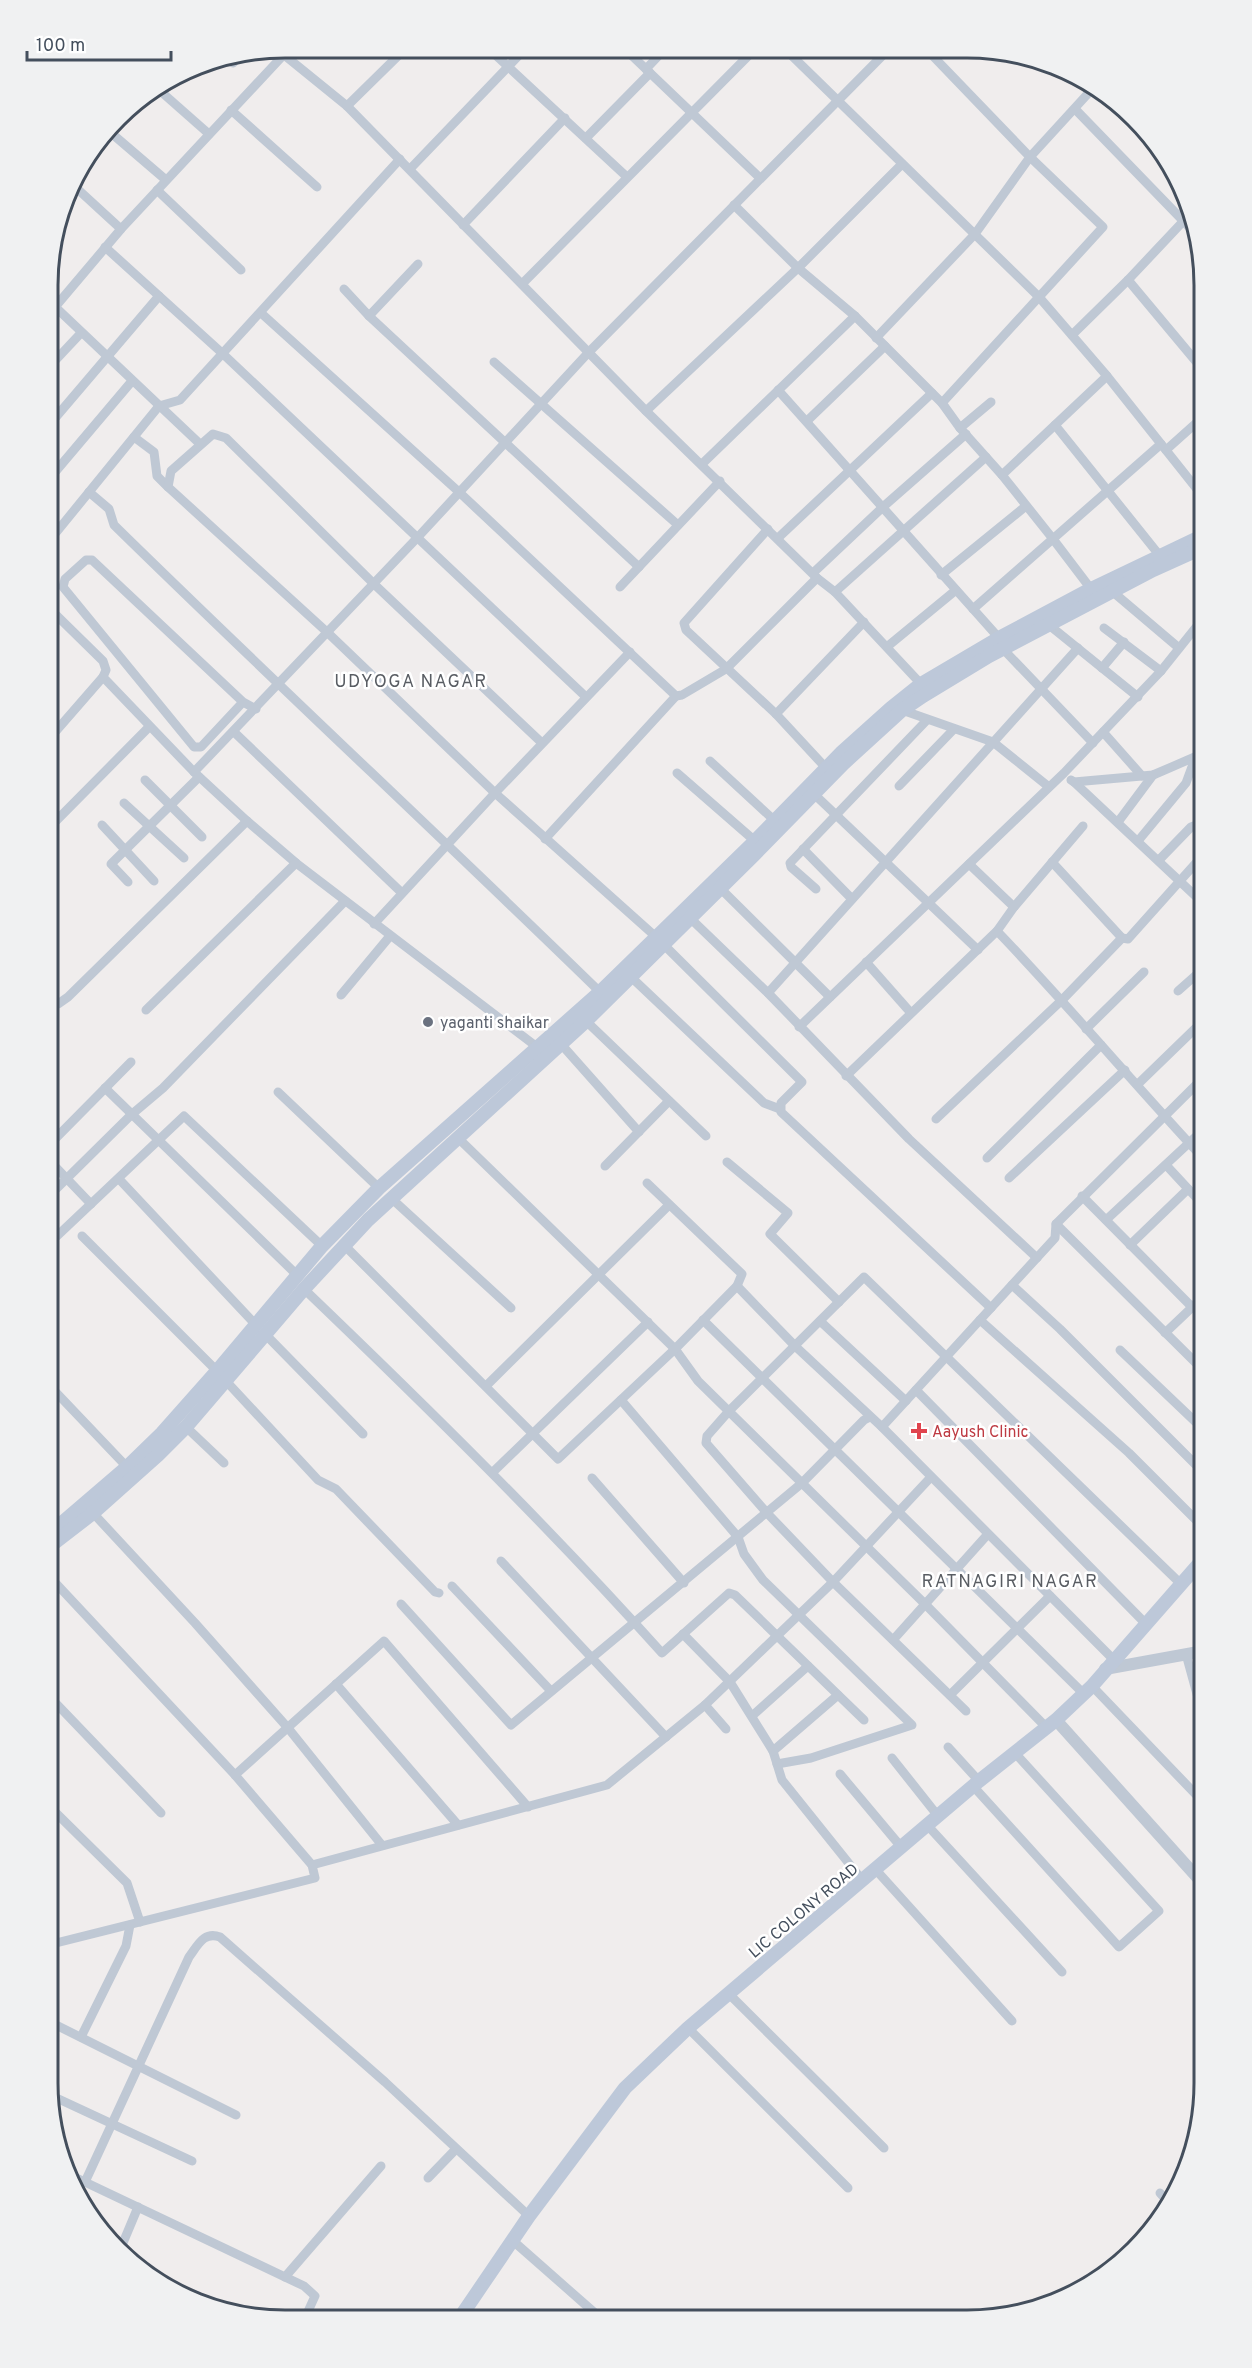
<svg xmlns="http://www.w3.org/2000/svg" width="1252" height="2368" viewBox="0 0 1252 2368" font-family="Overpass,sans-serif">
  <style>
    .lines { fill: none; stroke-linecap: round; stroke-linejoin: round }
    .minor { stroke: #bfc8d4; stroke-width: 9 }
    .tertiary { stroke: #bfc8d4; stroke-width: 12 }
    .secondary { stroke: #bdc8d9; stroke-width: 14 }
    .worship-dot { fill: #6b7280; stroke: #fff; stroke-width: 2 }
    .health-dot { fill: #e0444e; stroke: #fff; stroke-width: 2 }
    .labels { text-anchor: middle; stroke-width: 5; stroke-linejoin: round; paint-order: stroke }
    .worship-label { font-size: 16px; fill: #5b616d; stroke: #fff; text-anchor: start }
    .health-label { font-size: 16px; fill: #be3a42; stroke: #fff; text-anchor: start }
    .street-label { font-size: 16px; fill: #444f5d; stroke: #fff }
    .neighbourhood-label { font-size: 18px; letter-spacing: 1.5px; fill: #595d63; stroke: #fff }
    .rim { fill: none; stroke: #444f5d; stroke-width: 3 }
  </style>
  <rect width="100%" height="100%" fill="#f0eded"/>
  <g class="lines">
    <g class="minor">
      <polyline points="489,49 627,177"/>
      <polyline points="278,50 347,106 646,411 817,578 835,592 921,684"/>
      <polyline points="626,50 760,178"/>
      <polyline points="787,51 1039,297 1107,376 1204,498"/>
      <polyline points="929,52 1030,157 1103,227 942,403"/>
      <polyline points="228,59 233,63 238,57"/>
      <polyline points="646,69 664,50"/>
      <polyline points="158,89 209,134"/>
      <polyline points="347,106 405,49"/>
      <polyline points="1075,109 1195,233"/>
      <polyline points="231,110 317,187"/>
      <polyline points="110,132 166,180"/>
      <polyline points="586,138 650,73"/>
      <polyline points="410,169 525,49"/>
      <polyline points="72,184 121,229"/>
      <polyline points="157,190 241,270"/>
      <polyline points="734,205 798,268 855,316 942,403 960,428 1002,475 1053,539 1091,589"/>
      <polyline points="463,225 565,118"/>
      <polyline points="105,247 222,353 586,697"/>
      <polyline points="50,259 52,258"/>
      <polyline points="1128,280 1204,371"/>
      <polyline points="522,284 753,51"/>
      <polyline points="344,289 369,316 639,567"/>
      <polyline points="50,302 200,444"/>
      <polyline points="50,313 121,229 290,48"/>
      <polyline points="261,313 459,492 676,696 682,695 726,669 817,578"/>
      <polyline points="369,316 418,264"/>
      <polyline points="1072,335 1128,280 1192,212"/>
      <polyline points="876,338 975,234 1030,157 1094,87"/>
      <polyline points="494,362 678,525"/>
      <polyline points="50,366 81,333"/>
      <polyline points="778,390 999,638"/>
      <polyline points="646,411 798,268 902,164"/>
      <polyline points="807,421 885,346"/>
      <polyline points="50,424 159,296"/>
      <polyline points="1055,425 1160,556"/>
      <polyline points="960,428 991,402"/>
      <polyline points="134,437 154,452 157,476 168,487"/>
      <polyline points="1166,450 1204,416"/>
      <polyline points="702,464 855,316"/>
      <polyline points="1002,475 1107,376"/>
      <polyline points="50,478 132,381"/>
      <path d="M89,492l20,17 5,16c160,157 325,310 486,467"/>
      <polyline points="768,529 684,623 686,630 776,714 864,622"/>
      <polyline points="778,538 932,393"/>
      <polyline points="50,540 159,406 180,400 400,159"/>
      <polyline points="813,573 883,507 966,434"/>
      <polyline points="941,575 1026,506"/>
      <polyline points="620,587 720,481"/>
      <polyline points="835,592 986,457"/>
      <polyline points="1113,592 1179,648"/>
      <polyline points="50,609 103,661 106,670 103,677 194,772 247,821 296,863 541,1050"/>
      <polyline points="973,609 1161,444"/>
      <polyline points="1049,625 1138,697"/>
      <polyline points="1104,628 1161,671"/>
      <polyline points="888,646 956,590"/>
      <polyline points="1003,649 1093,743"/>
      <polyline points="1102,668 1124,642"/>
      <polyline points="243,702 201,747 194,747 63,587 65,579 86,560 92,560 243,702 256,709"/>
      <polyline points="899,709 993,742 1049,787"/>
      <polyline points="776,714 826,768"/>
      <polyline points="234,732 402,893"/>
      <polyline points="1103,732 1142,776"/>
      <polyline points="49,739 103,677"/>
      <polyline points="542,743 374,584 226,438 213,434 171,471 168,487 328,633 495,793 655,936 802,1082 781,1103 781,1112 991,1308"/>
      <polyline points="710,761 775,821"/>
      <polyline points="194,772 418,537 588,353 886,52"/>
      <polyline points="677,773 755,841"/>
      <polyline points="145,780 202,837"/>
      <polyline points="1071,780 1074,782 1153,775 1204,753"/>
      <polyline points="1074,782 1204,904"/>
      <polyline points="899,786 954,729"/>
      <polyline points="814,794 978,950"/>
      <polyline points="124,803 184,858"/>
      <polyline points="1118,822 1153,775"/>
      <polyline points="102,825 154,881"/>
      <polyline points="49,828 149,727"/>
      <polyline points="545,839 676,696"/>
      <polyline points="1138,841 1186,783 1196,756"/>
      <polyline points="803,849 852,899"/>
      <polyline points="1159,860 1191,827 1199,824 1204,819"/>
      <polyline points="1052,862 1122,938"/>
      <polyline points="969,864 1014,907"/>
      <polyline points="128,882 111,864 199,777"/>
      <polyline points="721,889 830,997"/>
      <polyline points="816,889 791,867 790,863 927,720"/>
      <polyline points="690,918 768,993 909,1139 1037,1258"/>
      <polyline points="374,924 495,793 630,652"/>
      <path d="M997,931c71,74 137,153 207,228"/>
      <polyline points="866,962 911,1013"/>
      <polyline points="631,977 764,1103 780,1109"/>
      <polyline points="1178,991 1204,968"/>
      <polyline points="768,993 1078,648"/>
      <polyline points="341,995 390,936"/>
      <polyline points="49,1002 58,1004 68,997 247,821"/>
      <polyline points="146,1010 296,863"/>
      <polyline points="586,1021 706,1136"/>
      <polyline points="799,1027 1064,773 1161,671 1201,621 1204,610"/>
      <polyline points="1086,1029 1144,972"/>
      <polyline points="561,1044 639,1132"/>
      <polyline points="846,1076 997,931 1014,907 1083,826"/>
      <polyline points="1138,1084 1204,1020"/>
      <polyline points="105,1088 297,1275"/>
      <polyline points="278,1092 379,1188"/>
      <polyline points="936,1119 1063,999 1122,938 1128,939 1204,854"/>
      <polyline points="457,1137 675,1349 698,1381 925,1604 1047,1728"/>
      <polyline points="49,1145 131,1062"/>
      <polyline points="987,1158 1101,1045"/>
      <polyline points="49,1160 91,1204"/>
      <polyline points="727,1162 788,1213 770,1234 839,1302"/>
      <polyline points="1166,1165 1204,1206"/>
      <polyline points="605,1166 669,1101"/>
      <polyline points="1009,1178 1125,1070"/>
      <polyline points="119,1179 255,1324"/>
      <polyline points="49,1196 131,1115 163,1088 345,901"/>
      <polyline points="1082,1196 1192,1307"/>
      <polyline points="391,1198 511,1308"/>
      <polyline points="1106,1220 1204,1129"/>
      <polyline points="1056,1224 1204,1371"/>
      <polyline points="57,1236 184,1116 322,1246"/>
      <polyline points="82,1236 217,1371"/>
      <polyline points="344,1245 558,1459 675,1349 737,1286 742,1274 647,1183"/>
      <polyline points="1130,1245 1188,1189"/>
      <polyline points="1012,1285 1060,1329 1204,1473"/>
      <polyline points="737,1286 795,1346 882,1427 1113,1659"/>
      <path d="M304,1289c123,118 244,237 358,364l67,-60 6,2 129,125"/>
      <polyline points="703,1320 1084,1694"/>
      <polyline points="980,1320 1129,1453 1204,1528"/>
      <polyline points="820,1321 906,1401"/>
      <polyline points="1165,1333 1204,1296"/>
      <polyline points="265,1334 363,1434"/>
      <polyline points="1120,1350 1204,1430"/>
      <polyline points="226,1381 318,1480 336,1489 435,1592 439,1593"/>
      <polyline points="49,1385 127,1467"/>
      <polyline points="486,1386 669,1205"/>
      <polyline points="916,1390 1146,1624"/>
      <polyline points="621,1400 738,1537 744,1554 763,1580 912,1725 811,1758 777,1764"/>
      <polyline points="186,1427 224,1463"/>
      <polyline points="882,1427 1055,1238 1056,1224 1204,1077"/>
      <polyline points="493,1472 648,1322"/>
      <polyline points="592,1478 684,1583"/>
      <polyline points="93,1513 195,1623 288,1728 381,1844"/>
      <polyline points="501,1561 666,1737"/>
      <polyline points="49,1576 235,1775 312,1865"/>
      <polyline points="452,1586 551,1691"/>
      <polyline points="401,1604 511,1725 802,1483 864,1420 870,1417"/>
      <polyline points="683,1634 730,1682 773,1751 782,1780 863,1881"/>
      <polyline points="893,1640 988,1534"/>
      <polyline points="1186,1654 1200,1705"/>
      <polyline points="336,1684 458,1825"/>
      <polyline points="1092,1686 1204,1803"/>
      <polyline points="48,1695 161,1813"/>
      <polyline points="950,1695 1050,1596"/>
      <polyline points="705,1705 726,1729"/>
      <polyline points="966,1711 833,1582 767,1513 706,1443 707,1436 729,1411 864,1277 1181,1584"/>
      <polyline points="752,1716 808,1666"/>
      <polyline points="948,1747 979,1781"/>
      <polyline points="773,1751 838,1695"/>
      <polyline points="892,1758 938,1816"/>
      <polyline points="840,1774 902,1848"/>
      <polyline points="235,1775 384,1641 528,1807"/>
      <polyline points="973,1786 1119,1947 1159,1911 1015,1753"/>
      <polyline points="48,1805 127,1883 140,1922"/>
      <polyline points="928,1826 1062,1972"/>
      <polyline points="876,1870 1012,2021"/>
      <polyline points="48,1945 315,1878 312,1865 607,1785 705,1705 833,1582 931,1477"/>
      <polyline points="729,1994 884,2148"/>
      <polyline points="48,2021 236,2115"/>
      <polyline points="688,2028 848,2188"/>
      <polyline points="81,2037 126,1946 130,1925"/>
      <polyline points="50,2095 192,2161"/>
      <polyline points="68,2174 304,2286 315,2296 305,2318"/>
      <polyline points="428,2178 456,2149"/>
      <path d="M85,2182l104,-225c9,-12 15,-26 31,-20l165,145 144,134"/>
      <polyline points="1160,2193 1169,2203"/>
      <polyline points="512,2240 596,2314"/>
      <polyline points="120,2250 138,2207"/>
      <polyline points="285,2277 381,2166"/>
    </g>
    <g class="tertiary">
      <polyline points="1105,1669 1204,1651"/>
      <polyline points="1056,1720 1204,1885"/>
    </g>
    <g class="secondary">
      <polyline points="49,1534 127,1467 162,1433 217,1371 322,1246 379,1188 600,992 755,841 842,752 891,708 921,684 999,638 1091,589 1204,535"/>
      <polyline points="49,1547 93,1513 158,1455 186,1427 304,1289 368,1220 586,1021 754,855 843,764 901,711 923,696 989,656 1153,570 1204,547"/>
      <polyline points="459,2319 529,2216 625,2088 688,2028 979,1781 1056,1720 1092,1686 1204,1558"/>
    </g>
  </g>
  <circle class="worship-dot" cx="428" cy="1022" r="6"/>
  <path class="health-dot" d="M916 1422h6v6h6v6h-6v6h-6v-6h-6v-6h6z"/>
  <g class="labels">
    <g class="worship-label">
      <text x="440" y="1028">yaganti shaikar</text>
    </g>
    <g class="health-label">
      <text x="932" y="1437">Aayush Clinic</text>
    </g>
    <g class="street-label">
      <text transform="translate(803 1910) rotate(-40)" y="6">LIC COLONY ROAD</text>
    </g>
    <g class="neighbourhood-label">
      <text x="411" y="687">UDYOGA NAGAR</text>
      <text x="1010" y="1587">RATNAGIRI NAGAR</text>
    </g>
  </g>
  <path d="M0 0H1252V2368H0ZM285 58H967A227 227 0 0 1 1194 285V2083A227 227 0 0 1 967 2310H285A227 227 0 0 1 58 2083V285A227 227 0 0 1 285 58Z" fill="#f0f1f2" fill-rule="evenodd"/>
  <path class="rim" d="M285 58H967A227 227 0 0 1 1194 285V2083A227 227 0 0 1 967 2310H285A227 227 0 0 1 58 2083V285A227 227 0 0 1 285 58Z"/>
  <path d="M27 51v9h144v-9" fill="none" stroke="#444f5d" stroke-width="3"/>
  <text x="36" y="51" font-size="18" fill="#444f5d" stroke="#ffffff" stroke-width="4.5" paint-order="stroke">100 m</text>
</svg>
